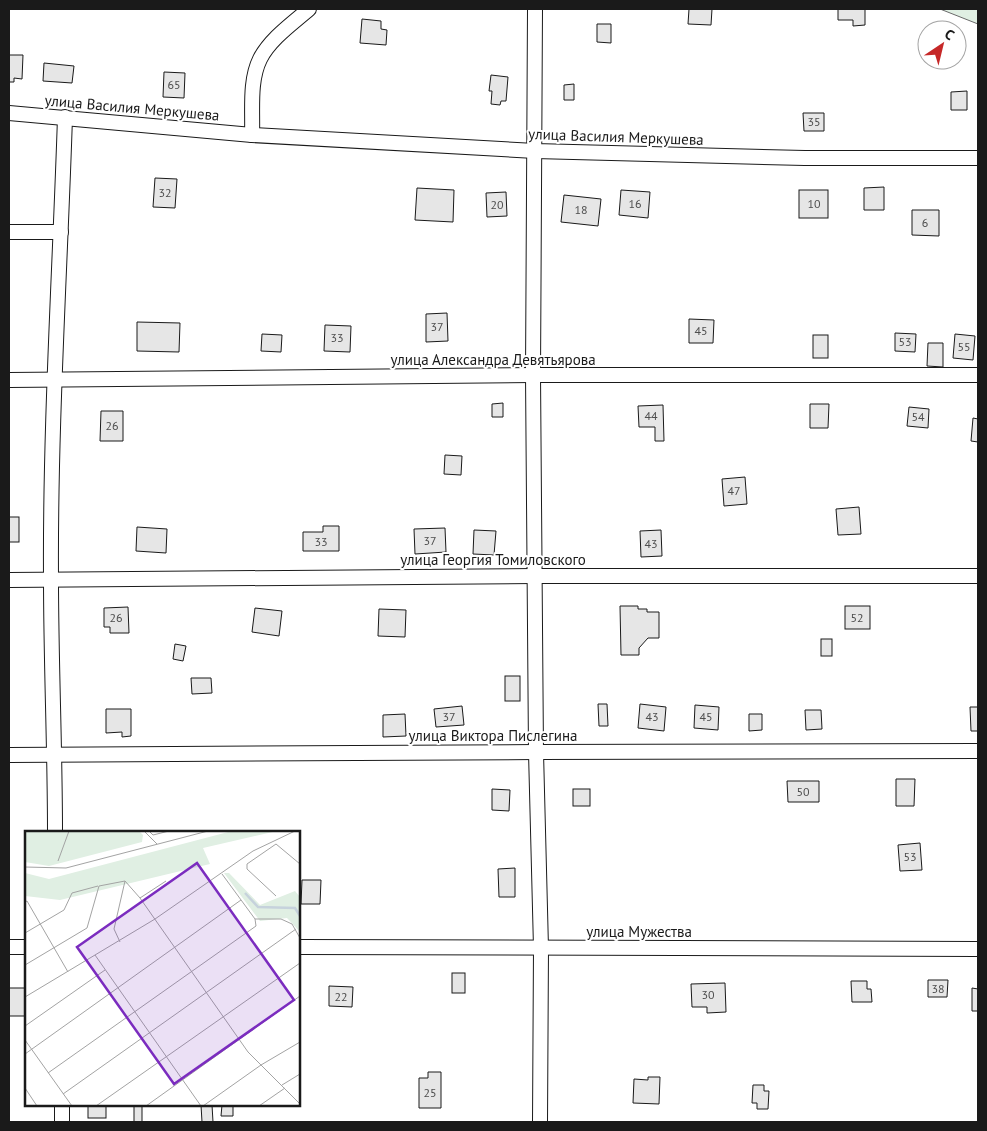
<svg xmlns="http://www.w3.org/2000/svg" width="987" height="1131" viewBox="0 0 987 1131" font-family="'PT Sans',sans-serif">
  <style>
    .green { fill: #e0efe3; stroke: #6a6a6a }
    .building { fill: #e6e6e6; stroke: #1a1a1a }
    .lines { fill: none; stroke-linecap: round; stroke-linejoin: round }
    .minor-casing { stroke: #1a1a1a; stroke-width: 16 }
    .minor { stroke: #fff; stroke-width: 14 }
    .labels { text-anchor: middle; stroke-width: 4; stroke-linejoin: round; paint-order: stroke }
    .number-label { font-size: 12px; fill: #4d4d4d }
    .street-label { font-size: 15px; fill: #1a1a1a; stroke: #fff }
    .inset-river { fill: none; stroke: #c6d2dc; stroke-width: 2.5 }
    .inset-road { fill: none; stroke: #a3a3a3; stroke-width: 1 }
    .view { fill: #7b2cbf; fill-opacity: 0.15; stroke: #7b2cbf; stroke-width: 2.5 }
    .inset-edge { fill: none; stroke: #1a1a1a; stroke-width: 2.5 }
  </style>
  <rect width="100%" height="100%" fill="#fff"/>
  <polygon class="green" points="940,9 978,9 978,24"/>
  <g class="building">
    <polygon points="689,9 712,9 711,25 688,24"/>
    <polygon points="838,9 865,9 865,25 853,26 853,20 838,20"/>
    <polygon points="362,19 381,21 381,29 387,30 386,45 360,43"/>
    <polygon points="597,24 611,24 611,43 597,42"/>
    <polygon points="9,55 23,55 22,79 14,78 14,82 9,82"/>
    <polygon points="44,63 74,66 72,83 43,81"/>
    <polygon points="164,72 185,73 184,98 163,97"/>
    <polygon points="491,75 508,77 506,101 501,101 500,105 491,104 492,91 489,91"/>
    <polygon points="574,84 574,100 564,100 564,85"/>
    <polygon points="967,91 967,110 951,110 951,92"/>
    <polygon points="803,113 824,113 824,131 804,131"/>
    <polygon points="155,178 177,179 175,208 153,207"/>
    <polygon points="884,187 884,210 864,210 864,188"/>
    <polygon points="417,188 454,190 453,222 415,220"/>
    <polygon points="621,190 650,192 648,218 619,215"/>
    <rect x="799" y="190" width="29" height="28"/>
    <polygon points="506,192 507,216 487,217 486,193"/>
    <polygon points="564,195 601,199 598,226 561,222"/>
    <polygon points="912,210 939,210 939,236 912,235"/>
    <polygon points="447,313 448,341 426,342 426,314"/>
    <polygon points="689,319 714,320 713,343 689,343"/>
    <polygon points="137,322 180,323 179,352 137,351"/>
    <polygon points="325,325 351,326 350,352 324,351"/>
    <polygon points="895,333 916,334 915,352 895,351"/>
    <polygon points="262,334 282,335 281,352 261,351"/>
    <polygon points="955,334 975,336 973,360 953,358"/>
    <rect x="813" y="335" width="15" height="23"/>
    <polygon points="928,343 943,343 943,367 927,366"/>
    <polygon points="503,403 503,417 492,417 492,404"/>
    <polygon points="810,404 829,404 828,428 810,428"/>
    <polygon points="663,405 664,441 655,441 655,427 639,427 638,406"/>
    <polygon points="909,407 929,409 928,428 907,426"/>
    <polygon points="101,411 123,411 123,441 100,441"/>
    <polygon points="973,418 978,419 978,442 971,441"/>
    <polygon points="445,455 462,456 461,475 444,474"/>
    <polygon points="745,477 747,504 724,506 722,479"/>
    <polygon points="859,507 861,534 838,535 836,509"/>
    <rect x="9" y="517" width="10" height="25"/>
    <polygon points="323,526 339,526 339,551 303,551 303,532 323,532"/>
    <polygon points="137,527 167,529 166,553 136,551"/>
    <polygon points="445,528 446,552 415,554 414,529"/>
    <polygon points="474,530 496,531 494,555 473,554"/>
    <polygon points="661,530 662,556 641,557 640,531"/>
    <polygon points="620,606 638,606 638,609 647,609 647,612 659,612 659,638 648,638 639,648 639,655 621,655"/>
    <rect x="845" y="606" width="25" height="23"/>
    <polygon points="128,607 129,633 110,633 110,627 104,627 104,608"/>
    <polygon points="255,608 282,611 279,636 252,632"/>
    <polygon points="379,609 406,610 405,637 378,636"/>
    <rect x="821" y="639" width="11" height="17"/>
    <polygon points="175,644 186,646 183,661 173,659"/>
    <rect x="505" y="676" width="15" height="25"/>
    <polygon points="191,678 211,678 212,693 192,694"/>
    <polygon points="598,704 607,704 608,726 599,726"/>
    <polygon points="640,704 666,707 664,731 638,728"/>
    <polygon points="695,705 719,707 718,730 694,728"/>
    <polygon points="462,706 464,725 436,727 434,709"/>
    <polygon points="970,707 978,707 978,731 971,731"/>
    <polygon points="106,709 131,709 131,736 122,737 122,732 106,733"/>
    <polygon points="805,710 821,710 822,729 806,730"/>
    <polygon points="405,714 406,736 383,737 383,715"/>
    <polygon points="749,714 762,714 762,730 749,731"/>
    <polygon points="896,779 915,779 914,806 896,806"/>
    <polygon points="787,781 819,781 819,802 788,802"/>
    <polygon points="492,789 510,790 509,811 492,810"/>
    <rect x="573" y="789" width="17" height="17"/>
    <polygon points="920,843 922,870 900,871 898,845"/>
    <polygon points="515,868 515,897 499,897 498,869"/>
    <polygon points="302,880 321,880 320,904 301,904"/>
    <rect x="452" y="973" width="13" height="20"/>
    <polygon points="928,980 948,980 947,997 928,997"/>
    <polygon points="851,981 867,981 867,989 871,989 872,1002 852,1002"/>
    <polygon points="725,983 726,1012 707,1013 707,1007 692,1007 691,984"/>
    <polygon points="329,986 353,987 352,1007 329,1006"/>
    <rect x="9" y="988" width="17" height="28"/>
    <polygon points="972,988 978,989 978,1011 972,1011"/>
    <polygon points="428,1072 441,1072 441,1108 419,1108 419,1078 428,1078"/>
    <polygon points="648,1077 660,1077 659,1104 633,1103 634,1079 648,1080"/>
    <polygon points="753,1085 764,1085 764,1091 769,1091 768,1109 757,1109 757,1103 752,1103"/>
    <rect x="88" y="1105" width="18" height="13"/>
    <polygon points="201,1105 212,1105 213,1122 202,1122"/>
    <polygon points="222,1105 233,1105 233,1116 221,1116"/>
    <rect x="134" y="1106" width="8" height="16"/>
  </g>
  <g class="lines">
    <g class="minor-casing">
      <g id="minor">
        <polyline points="535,9 533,375 536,752 541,948 540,1122"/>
        <polyline points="9,113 252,135 535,151 805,158 978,158"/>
        <path d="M252,135c1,-24 -3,-54 8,-76 10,-20 33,-36 49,-50"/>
        <polyline points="9,232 61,232"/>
        <polyline points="9,380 533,375 978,375"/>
        <polyline points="9,580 534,576 978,576"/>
        <polyline points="9,755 536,752 978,751"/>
        <path d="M55,832c0,-84 -4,-169 -4,-253 -1,-154 9,-308 14,-462"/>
        <polyline points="9,947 26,947"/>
        <polyline points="299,947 978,949"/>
        <polyline points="62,1105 62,1122"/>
      </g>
    </g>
    <use href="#minor" class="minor"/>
  </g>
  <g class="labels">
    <g class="number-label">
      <text x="174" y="89">65</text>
      <text x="814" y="126">35</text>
      <text x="165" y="197">32</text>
      <text x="635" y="208">16</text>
      <text x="814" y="208">10</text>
      <text x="497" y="209">20</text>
      <text x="581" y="214">18</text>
      <text x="925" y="227">6</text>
      <text x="437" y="331">37</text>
      <text x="701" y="335">45</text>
      <text x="337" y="342">33</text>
      <text x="905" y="346">53</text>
      <text x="964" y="351">55</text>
      <text x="651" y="420">44</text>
      <text x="918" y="421">54</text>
      <text x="112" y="430">26</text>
      <text x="734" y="495">47</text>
      <text x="430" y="545">37</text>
      <text x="321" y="546">33</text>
      <text x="651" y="548">43</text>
      <text x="116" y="622">26</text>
      <text x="857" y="622">52</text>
      <text x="449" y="721">37</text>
      <text x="652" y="721">43</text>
      <text x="706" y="721">45</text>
      <text x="803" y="796">50</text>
      <text x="910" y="861">53</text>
      <text x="938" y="993">38</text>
      <text x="708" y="999">30</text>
      <text x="341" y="1001">22</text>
      <text x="430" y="1097">25</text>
    </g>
    <g class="street-label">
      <text transform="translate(132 108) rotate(5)" y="5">улица Василия Меркушева</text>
      <text transform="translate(616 137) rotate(2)" y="5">улица Василия Меркушева</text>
      <text x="493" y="365">улица Александра Девятьярова</text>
      <text x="493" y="565">улица Георгия Томиловского</text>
      <text x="493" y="741">улица Виктора Пислегина</text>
      <text x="639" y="937">улица Мужества</text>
    </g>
  </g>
  <g transform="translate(25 831)">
    <rect width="275" height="275" fill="#fff"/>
    <path d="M0,0h114l4,4 -1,7 -93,24 -24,-4zM207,0h45l-74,17 7,16 -150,36 -35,-4v-23l24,6zM199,42h5l31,32 35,-14 5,6v35l-13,-14 -27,3z" fill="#e0efe3"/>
    <path class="inset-river" d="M220,62l13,14 37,1 5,8"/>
    <path class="inset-road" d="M119,0l13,13M124,0l4,4 16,-4M33,30l11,-30M0,36l41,1 142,-37M197,43l33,45h26l11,5 8,14M100,50l15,17 108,154 52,52M251,65l-29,-27v-5l29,-20 24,20M115,67l26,-17M0,71l2,-1 41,71M0,102l39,-23 8,-17 26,-7M95,111l-6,-13 11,-48M70,124l106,151M0,134l62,-37 12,-42 26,-5M0,166l130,-78 98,-68 42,-20M0,195l80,-56M0,209l47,66M0,223l216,-154M23,242l208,-147 -1,-7M257,254l18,-11M0,257l12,18M38,263l233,-165M71,275l204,-143M121,275l154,-110M178,275l58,-41 39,-23M234,275l26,-18"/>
    <path class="view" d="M172,32l97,137 -120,84 -97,-137z"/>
    <rect width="275" height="275" class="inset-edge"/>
  </g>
  <rect width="987" height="1131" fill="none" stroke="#1a1a1a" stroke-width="20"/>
  <g transform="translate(942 45) rotate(35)"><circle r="24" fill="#ffffff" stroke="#a3a3a3"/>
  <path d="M0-4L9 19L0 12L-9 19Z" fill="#c62828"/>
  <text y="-8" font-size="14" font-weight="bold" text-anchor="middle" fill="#1a1a1a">С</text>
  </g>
</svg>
